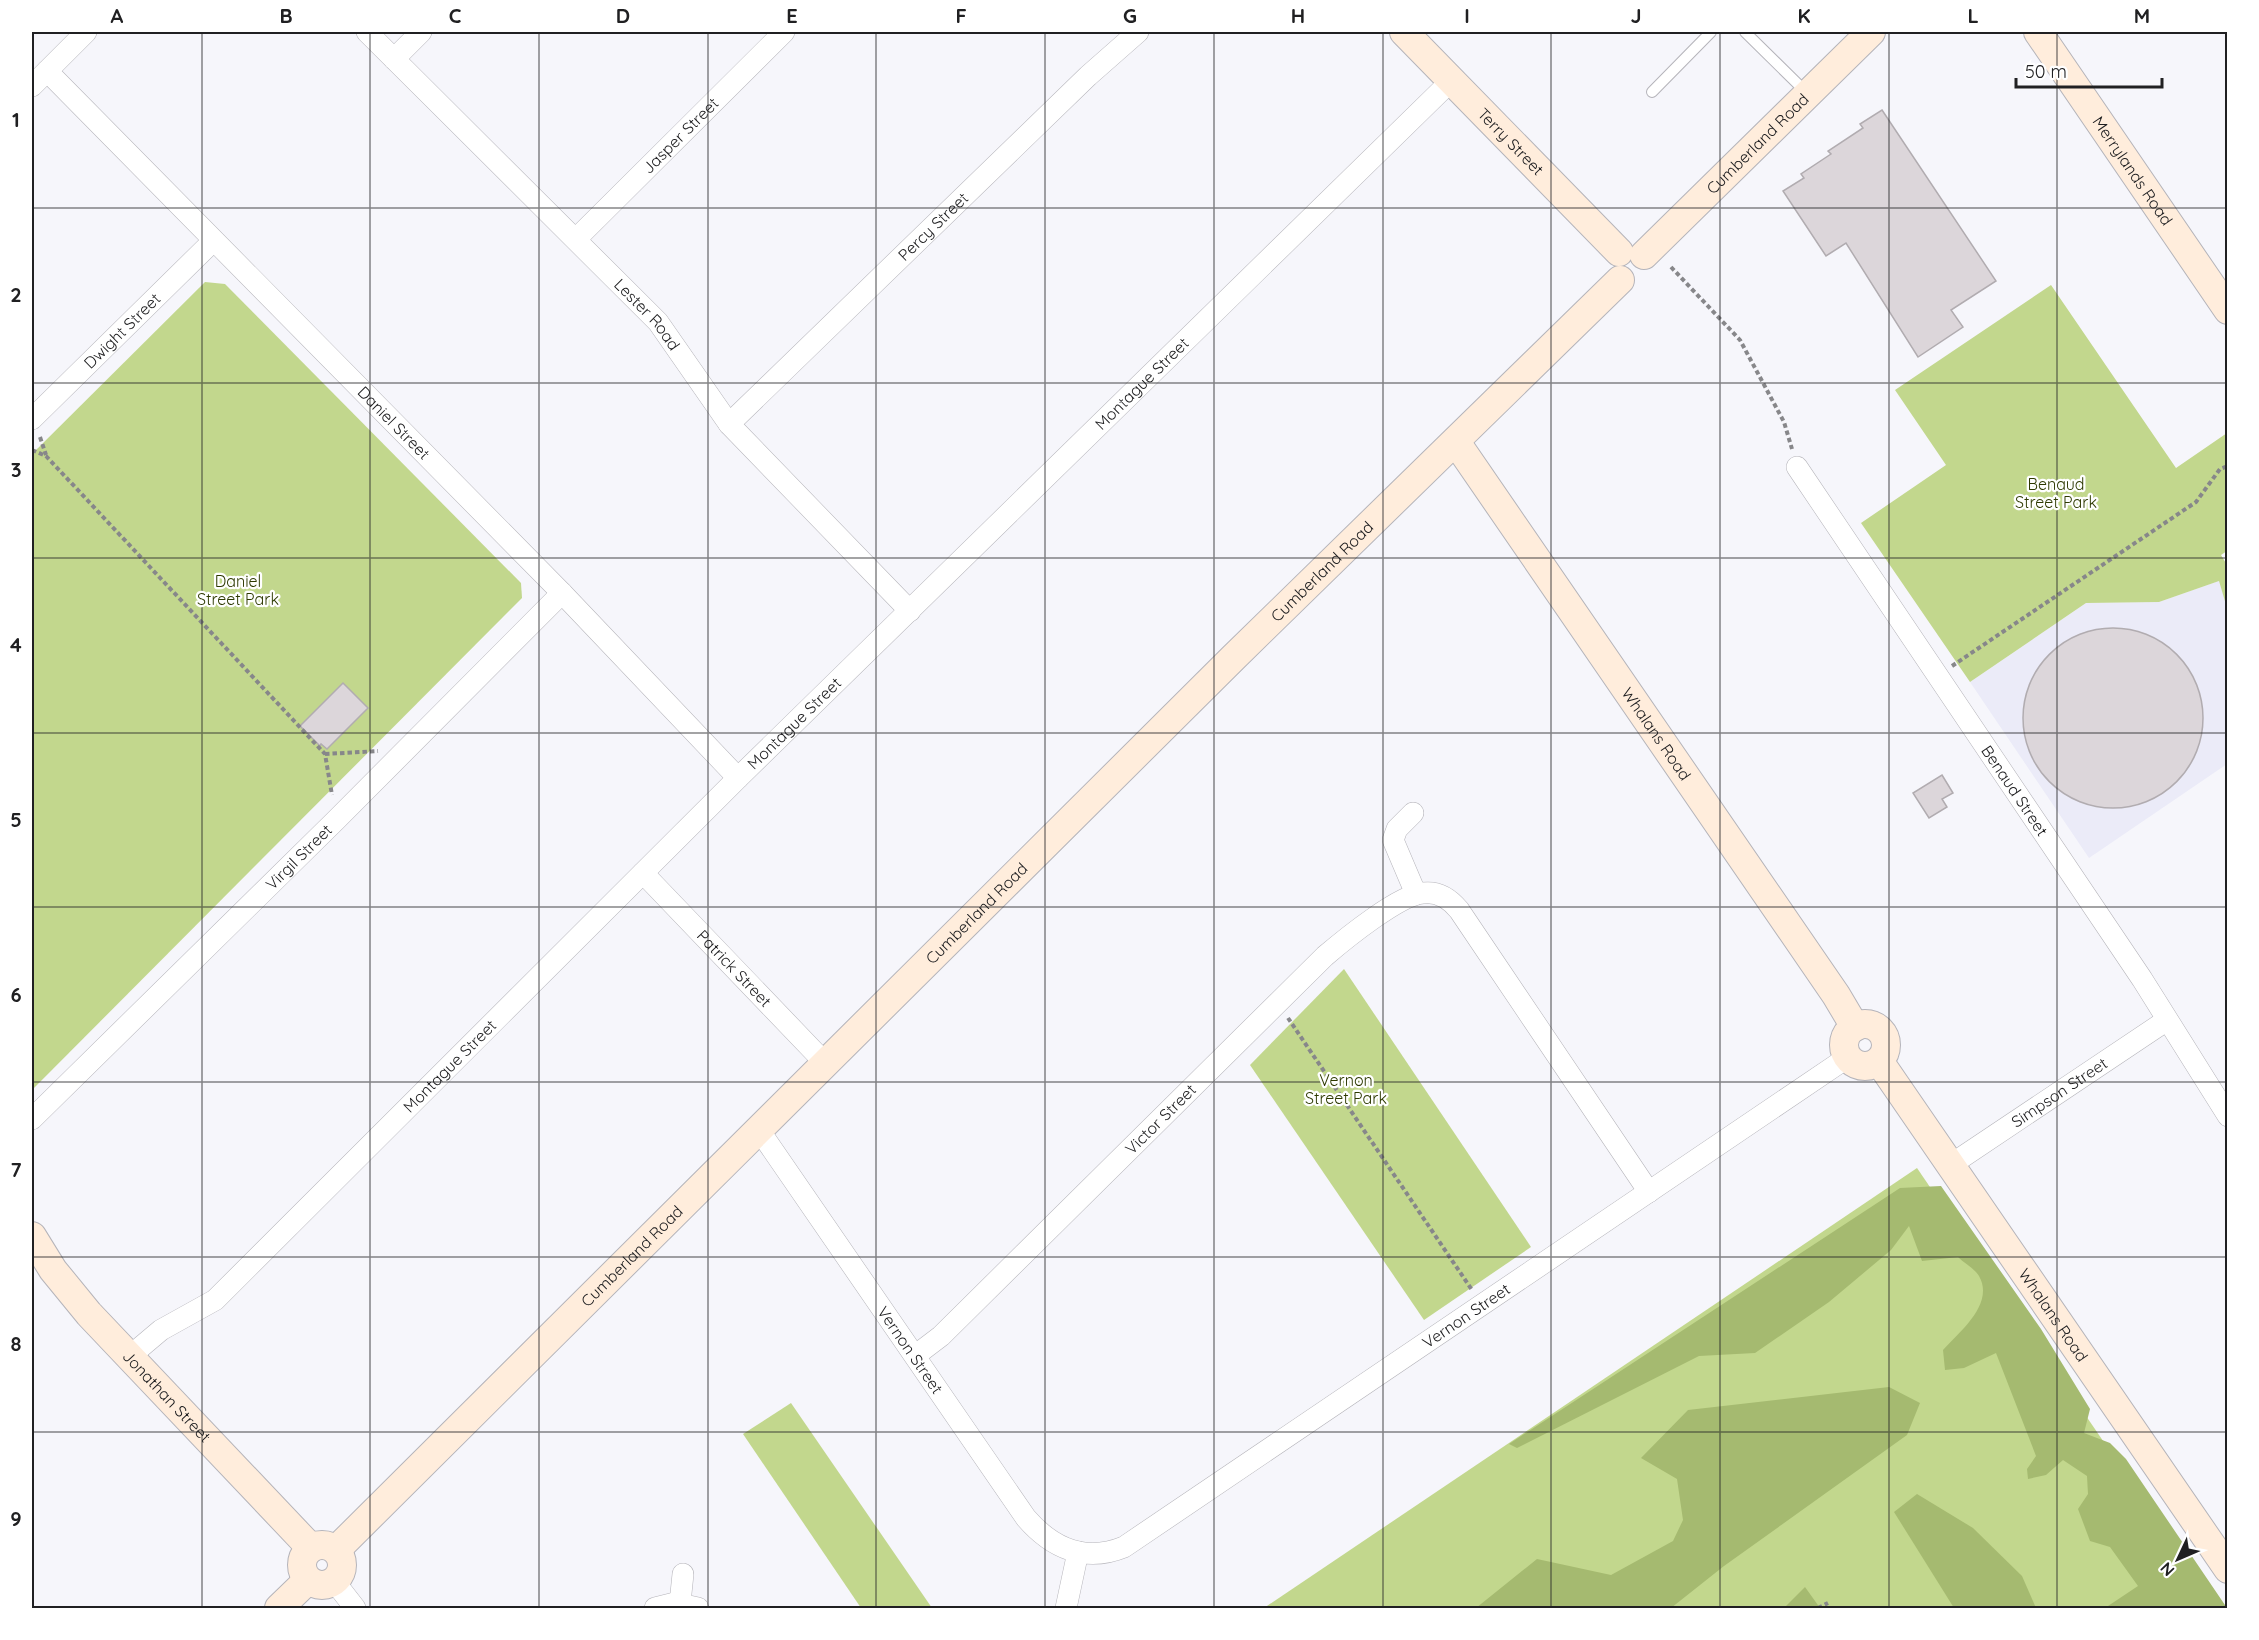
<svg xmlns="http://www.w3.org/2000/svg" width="2259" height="1640" viewBox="0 0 2259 1640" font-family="Quicksand,sans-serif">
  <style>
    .built { fill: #ebebf8 }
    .green { fill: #c2d78d }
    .forest { fill: #a5ba70 }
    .building { fill: #dcd6da; stroke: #b1acb0; stroke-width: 1.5 }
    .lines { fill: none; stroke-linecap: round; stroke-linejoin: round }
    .lane-casing { stroke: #b5b4ba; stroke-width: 12 }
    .street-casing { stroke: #b5b4ba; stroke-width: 22 }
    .secondary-casing { stroke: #b5b4ba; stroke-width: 30 }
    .path { stroke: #87878a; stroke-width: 4; stroke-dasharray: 4.5 3; stroke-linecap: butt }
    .lane { stroke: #fff; stroke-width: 10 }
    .street { stroke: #fff; stroke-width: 21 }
    .secondary { stroke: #ffeddc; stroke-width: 28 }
    .grid { fill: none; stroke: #202022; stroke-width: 1.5; stroke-opacity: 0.55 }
    .labels { text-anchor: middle; stroke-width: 4.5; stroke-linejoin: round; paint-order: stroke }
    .street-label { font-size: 16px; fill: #202022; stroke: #fff }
    .park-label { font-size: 16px; fill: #2d3900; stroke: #fff }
    .neatline { fill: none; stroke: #202022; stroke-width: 2 }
    .grid-label { font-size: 20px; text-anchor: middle; font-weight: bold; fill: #202022 }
  </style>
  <rect width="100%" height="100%" fill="#f6f6fb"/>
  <polygon class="built" points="2219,581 2228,608 2227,764 2089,858 1970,682 2086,603 2159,602"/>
  <g class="green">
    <polygon points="205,282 225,284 521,583 522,598 32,1090 32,454"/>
    <polygon points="2051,285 2176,468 2227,433 2227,551 2221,555 2227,565 2227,608 2219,581 2159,602 2086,603 1970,682 1861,523 1946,465 1895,390"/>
    <polygon points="1344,969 1531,1247 1424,1320 1250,1065"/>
    <polygon points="1917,1168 2217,1608 1264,1608"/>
    <polygon points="791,1403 932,1608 861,1608 743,1434"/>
  </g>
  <g class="forest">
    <path d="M1941,1186l100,143 49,80 -6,24 26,10 16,16 101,149h-118l-1,-2 30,-20 -28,-39 -20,-6 -12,-32 10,-15 -1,-18 -24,-16 -17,15 -18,4 -1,-10 9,-13 -40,-103 -32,15 -19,2 -2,-20c16,-18 52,-46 36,-74 -4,-7 -15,-13 -21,-19l-36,4 -13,-35 -18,24 -62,52 -74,51 -56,3 -182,92 -8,-4 391,-256z"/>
    <polygon points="1889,1387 1920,1403 1907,1435 1724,1566 1671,1608 1476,1608 1537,1559 1611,1575 1673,1541 1683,1520 1677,1479 1641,1458 1688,1410"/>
    <polygon points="1917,1494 1973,1528 2022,1576 2036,1608 1954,1608 1894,1512"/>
    <polygon points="1805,1587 1820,1608 1784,1608"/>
  </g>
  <g class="building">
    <polygon points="1882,110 1996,281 1951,310 1963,327 1918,357 1846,243 1826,256 1783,191 1804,178 1801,174 1831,154 1828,151 1863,128 1860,124"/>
    <circle cx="2113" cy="718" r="90"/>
    <polygon points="343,683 368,708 327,749 321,744 320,746 300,726"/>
    <polygon points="1942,775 1953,793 1942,799 1947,807 1929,818 1913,793"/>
  </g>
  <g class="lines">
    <g class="lane-casing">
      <g id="lane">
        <polyline points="1745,32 1807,93"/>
        <polyline points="1652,92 1711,32"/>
      </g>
    </g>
    <g class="street-casing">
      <g id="street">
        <path id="s1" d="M367,32l291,290 71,102 181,187"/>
        <polyline points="394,59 421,32"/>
        <path id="s2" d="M47,71l515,522 176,185"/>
        <polyline points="32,86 86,32"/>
        <path id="s3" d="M576,239l208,-207"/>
        <path id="s4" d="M32,419l181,-178"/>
        <path id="s5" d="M729,424l359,-348 50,-44"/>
        <path id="s6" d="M1797,467l345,512 86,137"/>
        <polyline points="1413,813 1397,829 1393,840 1416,894"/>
        <path id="s7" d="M643,873l183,191"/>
        <path id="s8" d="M32,1119l304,-299 226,-227"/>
        <path id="s9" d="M759,1130l267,388c26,30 59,45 98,29l724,-490"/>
        <path id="s10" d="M1952,1164l215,-144"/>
        <path id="s11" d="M916,1355l25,-19 384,-380c20,-17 74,-61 98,-63 15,-2 27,6 36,17l190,282"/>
        <path id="s12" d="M129,1357l32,-27 54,-30 523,-522 714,-698"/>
        <polyline points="334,1581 355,1608"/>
        <polyline points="680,1603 683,1574"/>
        <polyline points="655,1608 675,1603 698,1608"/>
        <polyline points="1066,1608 1078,1552"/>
      </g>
    </g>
    <g class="secondary-casing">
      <g id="secondary">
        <path id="s13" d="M1404,32l215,220"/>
        <path id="s14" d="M2038,32l190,278"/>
        <path id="s15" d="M1644,255l227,-223"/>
        <path id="s16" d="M1456,442l380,553 19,32"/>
        <circle cx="1865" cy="1045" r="21"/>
        <path id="s17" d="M1879,1061l349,508"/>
        <path id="s18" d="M32,1236l21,34 36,44 222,234"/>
        <circle cx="322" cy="1565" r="20"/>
        <path id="s19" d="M336,1550l897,-892 387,-378"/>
        <polyline points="279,1608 308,1580"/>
      </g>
    </g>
    <g class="path">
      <polyline points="1671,267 1740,340 1784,422 1792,449"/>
      <polyline points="40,437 46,455"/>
      <polyline points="32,450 46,456 325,754 332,795"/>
      <polyline points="1952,666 2196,502 2220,469 2228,466"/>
      <polyline points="325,754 378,751"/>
      <polyline points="1288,1018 1472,1290"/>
      <polyline points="1818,1608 1828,1603"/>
    </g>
    <use href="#lane" class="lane"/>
    <use href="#street" class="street"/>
    <use href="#secondary" class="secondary"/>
  </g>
  <path class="grid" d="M202,32v1576M370,32v1576M539,32v1576M708,32v1576M876,32v1576M1045,32v1576M1214,32v1576M1383,32v1576M1551,32v1576M1720,32v1576M1889,32v1576M2057,32v1576M32,208h2196M32,383h2196M32,558h2196M32,733h2196M32,907h2196M32,1082h2196M32,1257h2196M32,1432h2196"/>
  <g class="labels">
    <g class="street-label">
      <text dy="6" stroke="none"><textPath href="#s3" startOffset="147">Jasper Street</textPath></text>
      <text dy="6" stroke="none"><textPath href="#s13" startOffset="153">Terry Street</textPath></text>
      <text dy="6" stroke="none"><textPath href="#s15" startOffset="159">Cumberland Road</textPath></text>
      <text dy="6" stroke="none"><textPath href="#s14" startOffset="168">Merrylands Road</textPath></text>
      <text dy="6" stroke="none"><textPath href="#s5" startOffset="284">Percy Street</textPath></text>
      <text dy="6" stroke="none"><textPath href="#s1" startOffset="398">Lester Road</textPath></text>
      <text dy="6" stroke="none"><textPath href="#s4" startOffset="126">Dwight Street</textPath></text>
      <text dy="6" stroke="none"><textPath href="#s12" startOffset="1407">Montague Street</textPath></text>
      <text dy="6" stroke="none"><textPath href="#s2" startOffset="494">Daniel Street</textPath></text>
      <text dy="6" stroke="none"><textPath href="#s19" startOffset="1389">Cumberland Road</textPath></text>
      <text dy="6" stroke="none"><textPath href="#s12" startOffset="921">Montague Street</textPath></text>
      <text dy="6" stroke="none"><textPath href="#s16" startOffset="354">Whalans Road</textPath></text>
      <text dy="6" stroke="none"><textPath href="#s6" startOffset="390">Benaud Street</textPath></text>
      <text dy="6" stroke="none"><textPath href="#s8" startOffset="374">Virgil Street</textPath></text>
      <text dy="6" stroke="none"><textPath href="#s19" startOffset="903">Cumberland Road</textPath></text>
      <text dy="6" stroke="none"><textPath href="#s7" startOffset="132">Patrick Street</textPath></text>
      <text dy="6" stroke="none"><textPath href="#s12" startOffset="435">Montague Street</textPath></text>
      <text dy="6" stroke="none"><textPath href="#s10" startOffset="129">Simpson Street</textPath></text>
      <text dy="6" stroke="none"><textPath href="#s11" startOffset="340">Victor Street</textPath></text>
      <text dy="6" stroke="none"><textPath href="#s19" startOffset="417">Cumberland Road</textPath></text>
      <text dy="6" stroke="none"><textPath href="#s17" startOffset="308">Whalans Road</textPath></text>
      <text dy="6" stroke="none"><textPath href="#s9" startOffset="994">Vernon Street</textPath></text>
      <text dy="6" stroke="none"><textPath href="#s9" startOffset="267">Vernon Street</textPath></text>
      <text dy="6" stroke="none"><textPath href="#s18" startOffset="210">Jonathan Street</textPath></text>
    </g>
    <g class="park-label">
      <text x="2056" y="490">Benaud<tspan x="2056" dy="18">Street Park</tspan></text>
      <text x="238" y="587">Daniel<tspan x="238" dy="18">Street Park</tspan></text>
      <text x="1346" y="1086">Vernon<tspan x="1346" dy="18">Street Park</tspan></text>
    </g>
  </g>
  <rect width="2259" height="1640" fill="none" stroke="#ffffff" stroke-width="66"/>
  <g transform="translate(2178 1559) rotate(226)" stroke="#ffffff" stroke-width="4.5" paint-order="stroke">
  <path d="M0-4.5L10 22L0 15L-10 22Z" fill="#202022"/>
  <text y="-9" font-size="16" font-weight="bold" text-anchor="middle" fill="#202022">N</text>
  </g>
  <path d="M2016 78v9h146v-9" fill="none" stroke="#202022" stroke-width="3"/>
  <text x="2025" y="78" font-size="18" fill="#202022" stroke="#ffffff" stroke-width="4.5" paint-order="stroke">50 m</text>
  <rect x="33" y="33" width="2193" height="1574" class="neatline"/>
  <g class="grid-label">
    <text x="117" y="23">A</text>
    <text x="286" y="23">B</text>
    <text x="455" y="23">C</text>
    <text x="623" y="23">D</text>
    <text x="792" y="23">E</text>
    <text x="961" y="23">F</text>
    <text x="1130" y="23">G</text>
    <text x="1298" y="23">H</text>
    <text x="1467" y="23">I</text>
    <text x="1636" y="23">J</text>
    <text x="1804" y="23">K</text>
    <text x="1973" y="23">L</text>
    <text x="2142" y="23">M</text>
    <text x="16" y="127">1</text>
    <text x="16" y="302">2</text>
    <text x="16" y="477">3</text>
    <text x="16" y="652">4</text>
    <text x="16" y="827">5</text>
    <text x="16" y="1002">6</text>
    <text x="16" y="1177">7</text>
    <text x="16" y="1351">8</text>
    <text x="16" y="1526">9</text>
  </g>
</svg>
